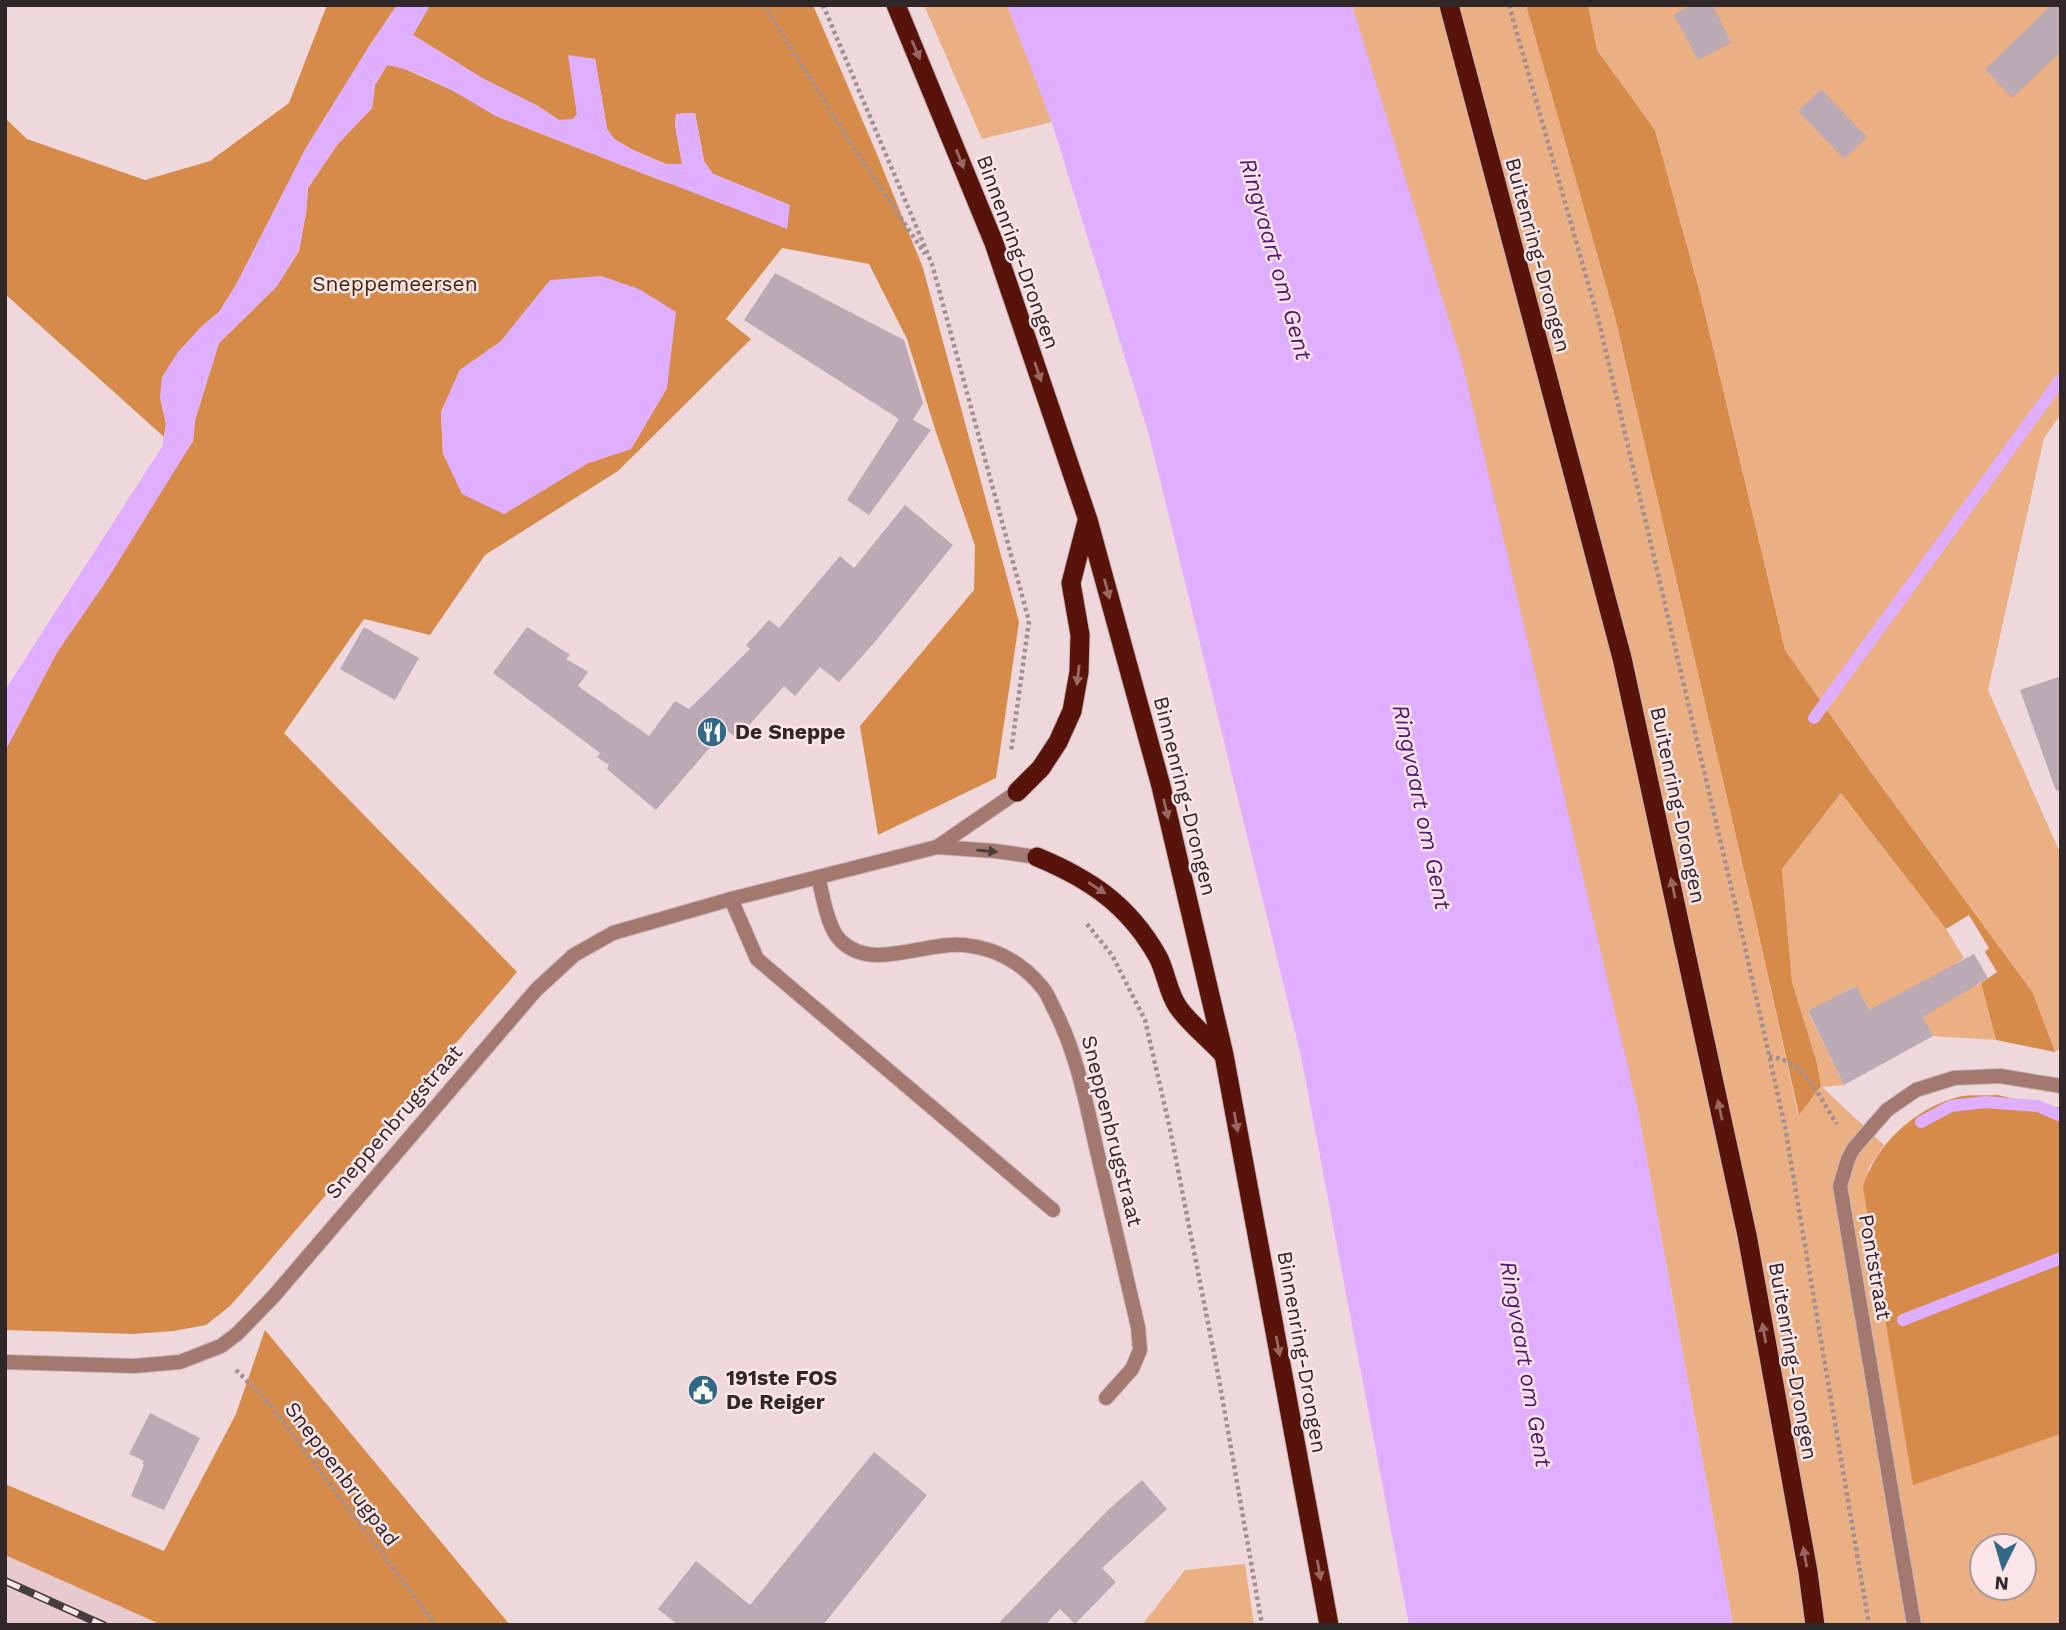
<svg xmlns="http://www.w3.org/2000/svg" width="2066" height="1630" viewBox="0 0 2066 1630" font-family="'Work Sans',sans-serif">
  <style>
    .built { fill: #e8c9ce }
    .green { fill: #eaaf82; fill-rule: evenodd }
    .forest { fill: #d68b4b; fill-rule: evenodd }
    .water { fill: #e0aefe }
    .lines { fill: none; stroke-linecap: round; stroke-linejoin: round }
    .stream { stroke: #e0aefe; stroke-width: 12 }
    .building { fill: #bba9b4 }
    .service-casing { stroke: #c9b5b8; stroke-width: 16 }
    .minor-casing { stroke: #c9b5b8; stroke-width: 16 }
    .trunk-casing { stroke: #c9b5b8; stroke-width: 21 }
    .path { stroke: #a19093; stroke-width: 4.5; stroke-dasharray: 3.5 3.5; stroke-linecap: butt }
    .service { stroke: #a2786f; stroke-width: 14 }
    .minor { stroke: #a2786f; stroke-width: 14 }
    .trunk { stroke: #58140a; stroke-width: 19 }
    .rail-casing { stroke: #463d3e; stroke-width: 8 }
    .rail { stroke: #fce5e9; stroke-width: 5; stroke-dasharray: 16; stroke-linecap: butt }
    .oneway { fill: #9a6863 }
    .oneway2 { fill: #4c3b3a }
    .labels { text-anchor: middle; stroke-width: 5; stroke-linejoin: round; paint-order: stroke }
    .street-label { font-size: 21px; fill: #2f2728; stroke: #fce5e9 }
    .park-label { font-size: 21px; fill: #432509; stroke: #fce5e9 }
    .poi-label { font-size: 21px; font-weight: bold; fill: #2f2728; stroke: #fce5e9; text-anchor: start }
    .water-label { font-size: 23px; font-style: italic; fill: #551572; stroke: #fce5e9 }
  </style>
  <rect width="100%" height="100%" fill="#efd8dc"/>
  <polygon class="built" points="5,1555 162,1625 5,1625"/>
  <g class="green">
    <polygon points="924,5 1007,5 1052,122 982,139"/>
    <path d="M1352,5h174l89,312 141,605 42,192 23,-28 -4,-23 -25,-81 -10,-113 59,-76 105,136 18,29 -9,6 15,24 11,-5 15,57 -63,-4 -25,-46 -39,20 -14,-24 -47,26 36,73 -22,2 62,58 -16,24 45,315 148,-50v191h-328l-96,-519zM1982,1546h42v42h-42z"/>
    <polygon points="1588,5 2061,5 2061,414 2044,438 1988,690 2061,855 2061,1048 2055,1052 2033,993 1865,764 1785,650 1700,293 1655,130 1597,50"/>
    <polygon points="1245,1564 1254,1625 1142,1625 1185,1570"/>
  </g>
  <g class="forest">
    <polygon points="327,5 397,5 370,45 306,148 236,285 219,312 200,328 160,397 166,424 164,437 5,294 5,118 27,139 145,180 210,161 289,103"/>
    <path d="M430,5h383l63,147 47,116 96,354 -23,156 -118,57 -18,-109 114,-136 1,-44 -39,-114 -29,-93 -38,-75 -87,-16 -56,71 25,20 -133,132 -133,84 -55,80 -66,-16 -80,114 233,239 -264,308 -23,26 -24,19 -33,6 -40,3 -128,-4v-579l51,-97 137,-213 2,-21 24,-77 58,-57 22,-35 7,-38 2,-25 29,-43 35,-37 3,-23 12,-20 16,3 53,24 40,24 169,66 125,23 -77,-31 -9,-13 -9,-48 -19,1 -1,11 7,39h-16l-33,-14 -19,-11 -7,-10 -12,-70 -26,-3 8,58 -4,6h-14l-23,-15 -54,-27 -69,-43zM500,342l167,46 -36,61 -43,14 -84,51 -61,-60 -2,-42 19,-42z"/>
    <polygon points="1526,5 1588,5 1597,50 1655,130 1700,293 1785,650 1865,764 2033,993 2055,1052 1996,1040 1981,983 1997,972 1985,952 1989,948 1969,915 1946,929 1841,793 1782,869 1792,982 1817,1063 1821,1086 1799,1115 1756,922 1615,317"/>
    <path d="M1997,1095l64,13v326l-148,51 -50,-298c13,-43 51,-78 95,-90 12,-3 26,-1 39,-2z"/>
    <polygon points="265,1330 510,1625 162,1625 5,1555 5,1484 164,1551 236,1414"/>
  </g>
  <g class="water">
    <path d="M397,5h33l-17,30 69,43 54,27 23,15 14,-1 4,-5 -9,-59 27,4 12,70 7,10 19,11 33,14h16l-7,-39 1,-11 19,-1 9,48 9,13 77,31 -3,24 -291,-113c-33,-19 -72,-45 -109,-51l-12,20 -3,23 -35,37 -29,43 -2,25 -7,37 -22,36 -58,57 -24,77 -2,21 -86,139 -51,74 -51,97v-61l157,-243 4,-23 -6,-27 2,-20 16,-25 22,-24 19,-16 17,-27 70,-137 64,-103z"/>
    <polygon points="1007,5 1352,5 1463,366 1637,1106 1733,1625 1409,1625 1301,1056 1149,435 1052,123"/>
    <polygon points="601,276 639,289 676,312 667,388 631,449 588,463 504,514 462,494 443,454 441,412 460,370 500,342 550,280"/>
  </g>
  <g class="lines">
    <g class="stream">
      <polyline points="1814,718 2061,379"/>
      <polyline points="1921,1122 1951,1106 1985,1102 2038,1106 2061,1116"/>
      <polyline points="1903,1320 2061,1258"/>
    </g>
  </g>
  <g class="building">
    <polygon points="1692,5 1713,5 1731,43 1698,60 1674,15"/>
    <polygon points="2052,5 2061,5 2061,52 2012,98 1985,69"/>
    <polygon points="1821,89 1867,137 1844,159 1798,111"/>
    <polygon points="775,273 904,340 923,403 913,420 931,430 869,515 847,500 899,419 744,320"/>
    <polygon points="905,505 953,545 874,643 839,682 820,667 795,696 784,686 737,739 726,729 656,810 607,769 609,765 597,757 600,753 493,673 527,627 570,655 566,659 588,672 578,686 649,736 675,701 689,709 750,649 746,645 769,620 779,628 840,556 854,568"/>
    <polygon points="364,627 419,658 395,700 340,669"/>
    <polygon points="2061,676 2061,790 2056,791 2020,690"/>
    <polygon points="1974,954 1988,978 1923,1017 1933,1036 1844,1085 1808,1011 1856,986 1869,1010"/>
    <polygon points="150,1413 200,1438 164,1510 131,1496 144,1465 142,1464 144,1461 129,1454"/>
    <polygon points="874,1452 927,1495 823,1625 678,1625 658,1609 696,1561 750,1605"/>
    <polygon points="1142,1480 1167,1509 1102,1568 1116,1582 1075,1624 1060,1609 1045,1625 997,1625 1108,1510"/>
  </g>
  <g class="lines">
    <g class="service-casing">
      <polyline id="service" points="731,899 757,959 1053,1210"/>
    </g>
    <g class="minor-casing">
      <g id="minor">
        <polyline points="937,847 1017,792"/>
        <path d="M818,877c5,18 9,51 23,64 31,31 84,0 123,4 31,3 57,17 77,41 6,6 9,15 13,23 23,44 32,94 43,142 14,58 27,117 41,176l2,23 -8,19 -26,29"/>
        <polyline points="5,1362 134,1366 180,1362 221,1346 237,1334 273,1297 536,990 574,955 613,933 731,899 937,847 995,851 1037,857"/>
        <polyline points="1914,1625 1840,1186 1848,1159 1854,1148 1887,1110 1916,1090 1954,1078 2000,1076 2061,1086"/>
      </g>
    </g>
    <g class="trunk-casing">
      <g id="trunk">
        <polyline points="896,5 994,243 1088,520 1161,786 1224,1055 1329,1625"/>
        <polyline points="1449,5 1622,658 1747,1235 1808,1572 1815,1625"/>
        <polyline points="1017,792 1041,768 1058,742 1072,711 1079,672 1080,635 1071,583 1087,521"/>
        <path d="M1037,857c53,22 92,48 121,100 8,15 10,36 20,50 11,16 30,31 44,46"/>
      </g>
    </g>
    <g class="path">
      <polyline points="764,5 856,151 925,254"/>
      <polyline points="823,5 932,264 1029,621 1011,752"/>
      <polyline points="1509,5 1599,322 1740,925 1785,1127 1869,1625"/>
      <polyline points="1087,924 1112,955 1145,1020 1170,1129 1218,1374 1262,1625"/>
      <path d="M1769,1057c36,1 50,41 68,67"/>
      <polyline points="236,1370 267,1401 436,1625"/>
    </g>
    <use href="#service" class="service"/>
    <use href="#minor" class="minor"/>
    <use href="#trunk" class="trunk"/>
    <g class="rail-casing">
      <polyline id="rail" points="5,1581 103,1625"/>
    </g>
    <use href="#rail" class="rail"/>
  </g>
  <defs><path id="oneway-solid" d="M-6-.8H1V-3.2L6.5 0L1 3.2V.8H-6Z" transform="scale(1.75)"/></defs>
  <g class="oneway">
    <use href="#oneway-solid" transform="translate(916 50) rotate(67)"/>
    <use href="#oneway-solid" transform="translate(960 159) rotate(68)"/>
    <use href="#oneway-solid" transform="translate(1038 372) rotate(71)"/>
    <use href="#oneway-solid" transform="translate(1107 589) rotate(75)"/>
    <use href="#oneway-solid" transform="translate(1078 675) rotate(97)"/>
    <use href="#oneway-solid" transform="translate(1166 809) rotate(77)"/>
    <use href="#oneway-solid" transform="translate(1097 888) rotate(33)"/>
    <use href="#oneway-solid" transform="translate(1673 888) rotate(-102)"/>
    <use href="#oneway-solid" transform="translate(1720 1110) rotate(-102)"/>
    <use href="#oneway-solid" transform="translate(1236 1122) rotate(80)"/>
    <use href="#oneway-solid" transform="translate(1764 1333) rotate(-100)"/>
    <use href="#oneway-solid" transform="translate(1278 1346) rotate(80)"/>
    <use href="#oneway-solid" transform="translate(1805 1557) rotate(-100)"/>
    <use href="#oneway-solid" transform="translate(1319 1570) rotate(80)"/>
  </g>
  <use class="oneway2" href="#oneway-solid" transform="translate(987 851) rotate(5)"/>
  <defs>
    <g id="restaurant-disc" transform="scale(1.575)"><circle r="9.5" fill="#326984" stroke="#fce5e9"/><path d="M-5-6h1v4h1v-4h1v4h1v-4h1v5L-1.5 .5V6h-2V.5L-5-1ZM5-6V6H3V1.5H1.5Q1.5-4 5-6Z" fill="#fff"/></g>
    <g id="civic-disc" transform="scale(1.575)"><circle r="9.5" fill="#326984" stroke="#fce5e9"/><path d="M-.6-6.5H3V-4.5H.6V-3L4-1V1h2V6H-6V1h2V-1L-.6-3ZM-1.2 2.5V6h2.4V2.5Z" fill="#fff"/></g>
  </defs>
  <g fill-rule="evenodd">
    <use href="#restaurant-disc" x="712" y="732"/>
    <use href="#civic-disc" x="703" y="1390"/>
  </g>
  <g class="labels">
    <g class="street-label">
      <text transform="translate(1018 252) rotate(70)" y="7">Binnenring-Drongen</text>
      <text transform="translate(1538 255) rotate(75)" y="7">Buitenring-Drongen</text>
      <text transform="translate(1185 796) rotate(76)" y="7">Binnenring-Drongen</text>
      <text transform="translate(1678 805) rotate(78)" y="7">Buitenring-Drongen</text>
      <text transform="translate(394 1122) rotate(-49)" y="7">Sneppenbrugstraat</text>
      <text transform="translate(1112 1131) rotate(76)" y="7">Sneppenbrugstraat</text>
      <text transform="translate(1875 1267) rotate(80)" y="7">Pontstraat</text>
      <text transform="translate(1302 1352) rotate(80)" y="7">Binnenring-Drongen</text>
      <text transform="translate(1793 1361) rotate(80)" y="7">Buitenring-Drongen</text>
      <text transform="translate(342 1474) rotate(53)" y="7">Sneppenbrugpad</text>
    </g>
    <g class="park-label">
      <text x="395" y="291">Sneppemeersen</text>
    </g>
    <g class="poi-label">
      <text x="735" y="739">De Sneppe</text>
      <text x="726" y="1385">191ste FOS<tspan x="726" dy="24">De Reiger</tspan></text>
    </g>
    <g class="water-label">
      <text transform="translate(1276 259) rotate(74)" y="8">Ringvaart om Gent</text>
      <text transform="translate(1422 807) rotate(78)" y="8">Ringvaart om Gent</text>
      <text transform="translate(1526 1364) rotate(80)" y="8">Ringvaart om Gent</text>
    </g>
  </g>
  <rect width="2066" height="1630" fill="none" stroke="#2f2728" stroke-width="14"/>
  <g transform="translate(2003 1567) rotate(185)"><circle r="33" fill="#fce5e9" stroke="#aa999c" stroke-width="2"/>
  <path d="M0-5L12 26L0 18L-12 26Z" fill="#326984"/>
  <text y="-10" font-size="19" font-weight="bold" text-anchor="middle" fill="#2f2728">N</text>
  </g>
</svg>
